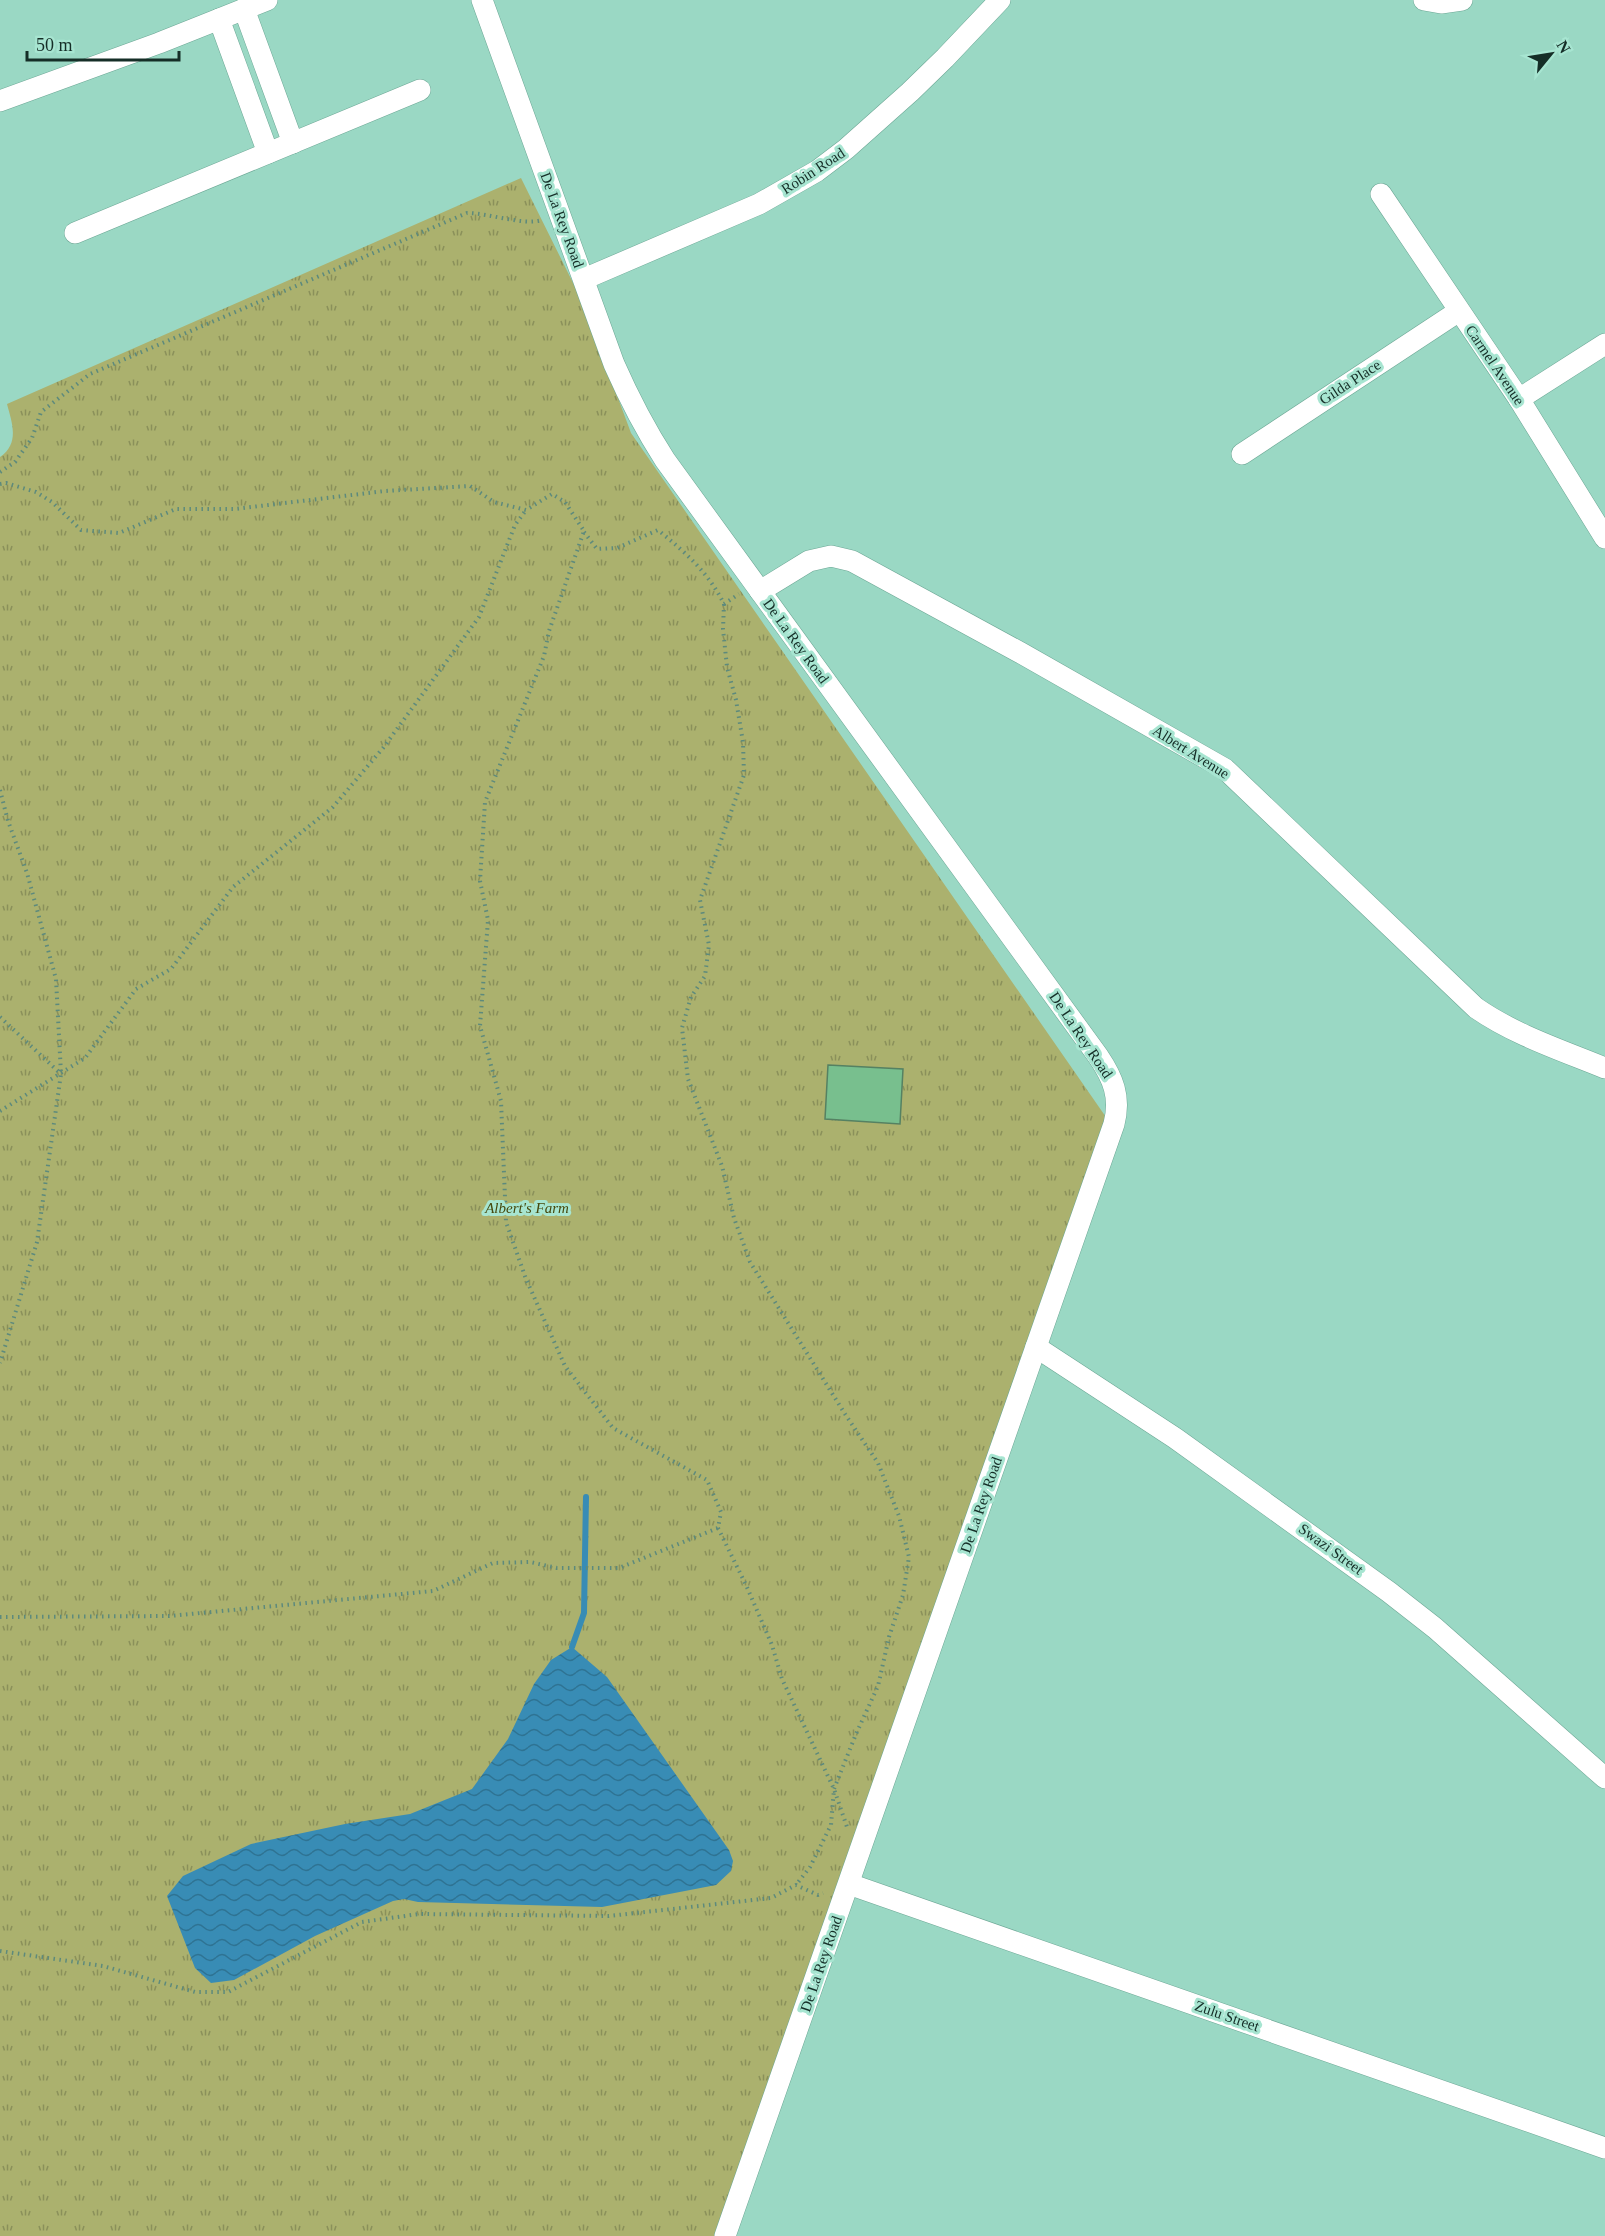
<svg xmlns="http://www.w3.org/2000/svg" width="1605" height="2236" viewBox="0 0 1605 2236" font-family="Georgia,serif">
  <style>
    .grass { fill: url(#grass-tufts) }
    .water { fill: url(#water-waves) }
    .lines { fill: none; stroke-linecap: round; stroke-linejoin: round }
    .stream { stroke: #388cb5; stroke-width: 6 }
    .building { fill: #78bf8e; stroke: #558162; stroke-width: 1.5 }
    .minor-casing { stroke: #6ca795; stroke-width: 22 }
    .path { stroke: #5d8a7c; stroke-width: 4; stroke-dasharray: 1.5 4.5; stroke-linecap: butt }
    .minor { stroke: #fff; stroke-width: 21 }
    .labels { text-anchor: middle; stroke-width: 6; stroke-linejoin: round; paint-order: stroke }
    .street-label { font-size: 15px; fill: #152e27; stroke: #a7e5d1 }
    .park-label { font-size: 15px; font-style: italic; fill: #46490e; stroke: #a7e5d1 }
  </style>
  <defs>
    <pattern id="grass-tufts" width="24" height="20" patternUnits="userSpaceOnUse" patternTransform="scale(1.5)"><rect width="24" height="20" fill="#abb16e"/><path d="M3 7l-1-3M5 7V3M7 7l1-3M15 17l-1-3M17 17v-4M19 17l1-3" fill="none" stroke="#8a905a"/></pattern>
    <pattern id="water-waves" width="16" height="10" patternUnits="userSpaceOnUse" patternTransform="scale(1.5)"><rect width="16" height="10" fill="#388cb5"/><path d="M0 5q4-4 8 0t8 0" fill="none" stroke="#2e7393"/></pattern>
  </defs>
  <rect width="100%" height="100%" fill="#9ad8c4"/>
  <path class="grass" d="M521,178l61,123 49,132 477,687 -392,1116h-716v-1779c20,-14 12,-34 7,-53z"/>
  <polygon class="water" points="572,1647 607,1677 729,1850 733,1861 731,1871 716,1885 602,1907 418,1902 404,1899 393,1901 315,1936 234,1980 211,1983 195,1968 167,1896 183,1876 251,1844 345,1824 410,1814 472,1789 508,1739 534,1684 551,1660"/>
  <g class="lines">
    <polyline class="stream" points="572,1647 584,1613 586,1497"/>
  </g>
  <polygon class="building" points="828,1065 903,1069 900,1124 825,1119"/>
  <g class="lines">
    <g class="minor-casing">
      <g id="minor">
        <path d="M482,0l132,364c15,34 31,65 51,96l433,596c15,22 23,41 16,68l-389,1112"/>
        <polyline points="1424,0 1441,3 1462,0"/>
        <polyline points="244,9 293,143"/>
        <polyline points="219,19 268,153"/>
        <polyline points="0,101 159,43 267,0"/>
        <polyline points="1381,194 1519,399 1605,538"/>
        <polyline points="75,233 420,90"/>
        <polyline points="584,279 759,204 817,171 846,149 910,92 945,58 1000,0"/>
        <polyline points="1519,399 1605,344"/>
        <polyline points="1242,454 1459,311"/>
        <path d="M760,591l49,-30 22,-5 21,5 169,92 204,116 251,239c39,27 85,42 129,60"/>
        <polyline points="1036,1347 1175,1438 1389,1592 1435,1628 1605,1778"/>
        <polyline points="849,1884 1605,2148"/>
      </g>
    </g>
    <g class="path">
      <path d="M0,472l15,-10 17,-24 9,-26 49,-38 377,-161c22,0 56,13 75,7"/>
      <polyline points="0,484 6,483 36,492 52,502 81,530 119,533 176,509 235,509 385,491 470,486 494,502 526,510 552,494 565,502 584,531 549,631 544,656 485,802 480,881 488,920 480,1026 501,1101 506,1222 526,1279 565,1366 613,1428 707,1480 721,1512 718,1528 746,1585 772,1645 782,1679 834,1789 847,1827"/>
      <path d="M584,532l13,17 20,-1 41,-18c28,23 50,42 66,74l15,-10"/>
      <polyline points="724,604 723,629 727,667 736,700 743,742 744,775 700,900 709,945 705,976 691,997 682,1028 688,1079 722,1166 734,1218 750,1262 845,1414 878,1463 899,1516 909,1557 903,1595 889,1637 878,1686 856,1734 834,1789 831,1825 810,1867 796,1885"/>
      <polyline points="0,790 8,821 27,873 56,979 61,1074 37,1242 0,1363"/>
      <polyline points="0,1017 61,1074"/>
      <polyline points="0,1111 85,1058 136,989 171,969 233,887 333,807 383,748 479,617 515,525 526,510"/>
      <polyline points="0,1617 169,1616 433,1591 493,1563 530,1562 557,1568 619,1568 718,1528"/>
      <polyline points="0,1951 103,1966 195,1992 228,1992 362,1922 419,1914 609,1916 771,1898 796,1885 818,1895 823,1893"/>
    </g>
    <use href="#minor" class="minor"/>
  </g>
  <g class="labels">
    <g class="street-label">
      <text transform="translate(813 171) rotate(-33)" y="5">Robin Road</text>
      <text transform="translate(562 220) rotate(70)" y="5">De La Rey Road</text>
      <text transform="translate(1495 365) rotate(56)" y="5">Carmel Avenue</text>
      <text transform="translate(1350 382) rotate(-33)" y="5">Gilda Place</text>
      <text transform="translate(796 641) rotate(54)" y="5">De La Rey Road</text>
      <text transform="translate(1191 752) rotate(32)" y="5">Albert Avenue</text>
      <text transform="translate(1081 1035) rotate(56)" y="5">De La Rey Road</text>
      <text transform="translate(981 1505) rotate(-71)" y="5">De La Rey Road</text>
      <text transform="translate(1331 1549) rotate(36)" y="5">Swazi Street</text>
      <text transform="translate(821 1964) rotate(-71)" y="5">De La Rey Road</text>
      <text transform="translate(1227 2016) rotate(19)" y="5">Zulu Street</text>
    </g>
    <g class="park-label">
      <text x="527" y="1213">Albert's Farm</text>
    </g>
  </g>
  <g transform="translate(1551 54) rotate(60)" stroke="#a7e5d1" stroke-width="4.5" paint-order="stroke">
  <path d="M0-4.5L10 22L0 15L-10 22Z" fill="#152e27"/>
  <text y="-9" font-size="16" font-weight="bold" text-anchor="middle" fill="#152e27">N</text>
  </g>
  <path d="M27 51v9h152v-9" fill="none" stroke="#152e27" stroke-width="3"/>
  <text x="36" y="51" font-size="18" fill="#152e27" stroke="#a7e5d1" stroke-width="4.5" paint-order="stroke">50 m</text>
</svg>
